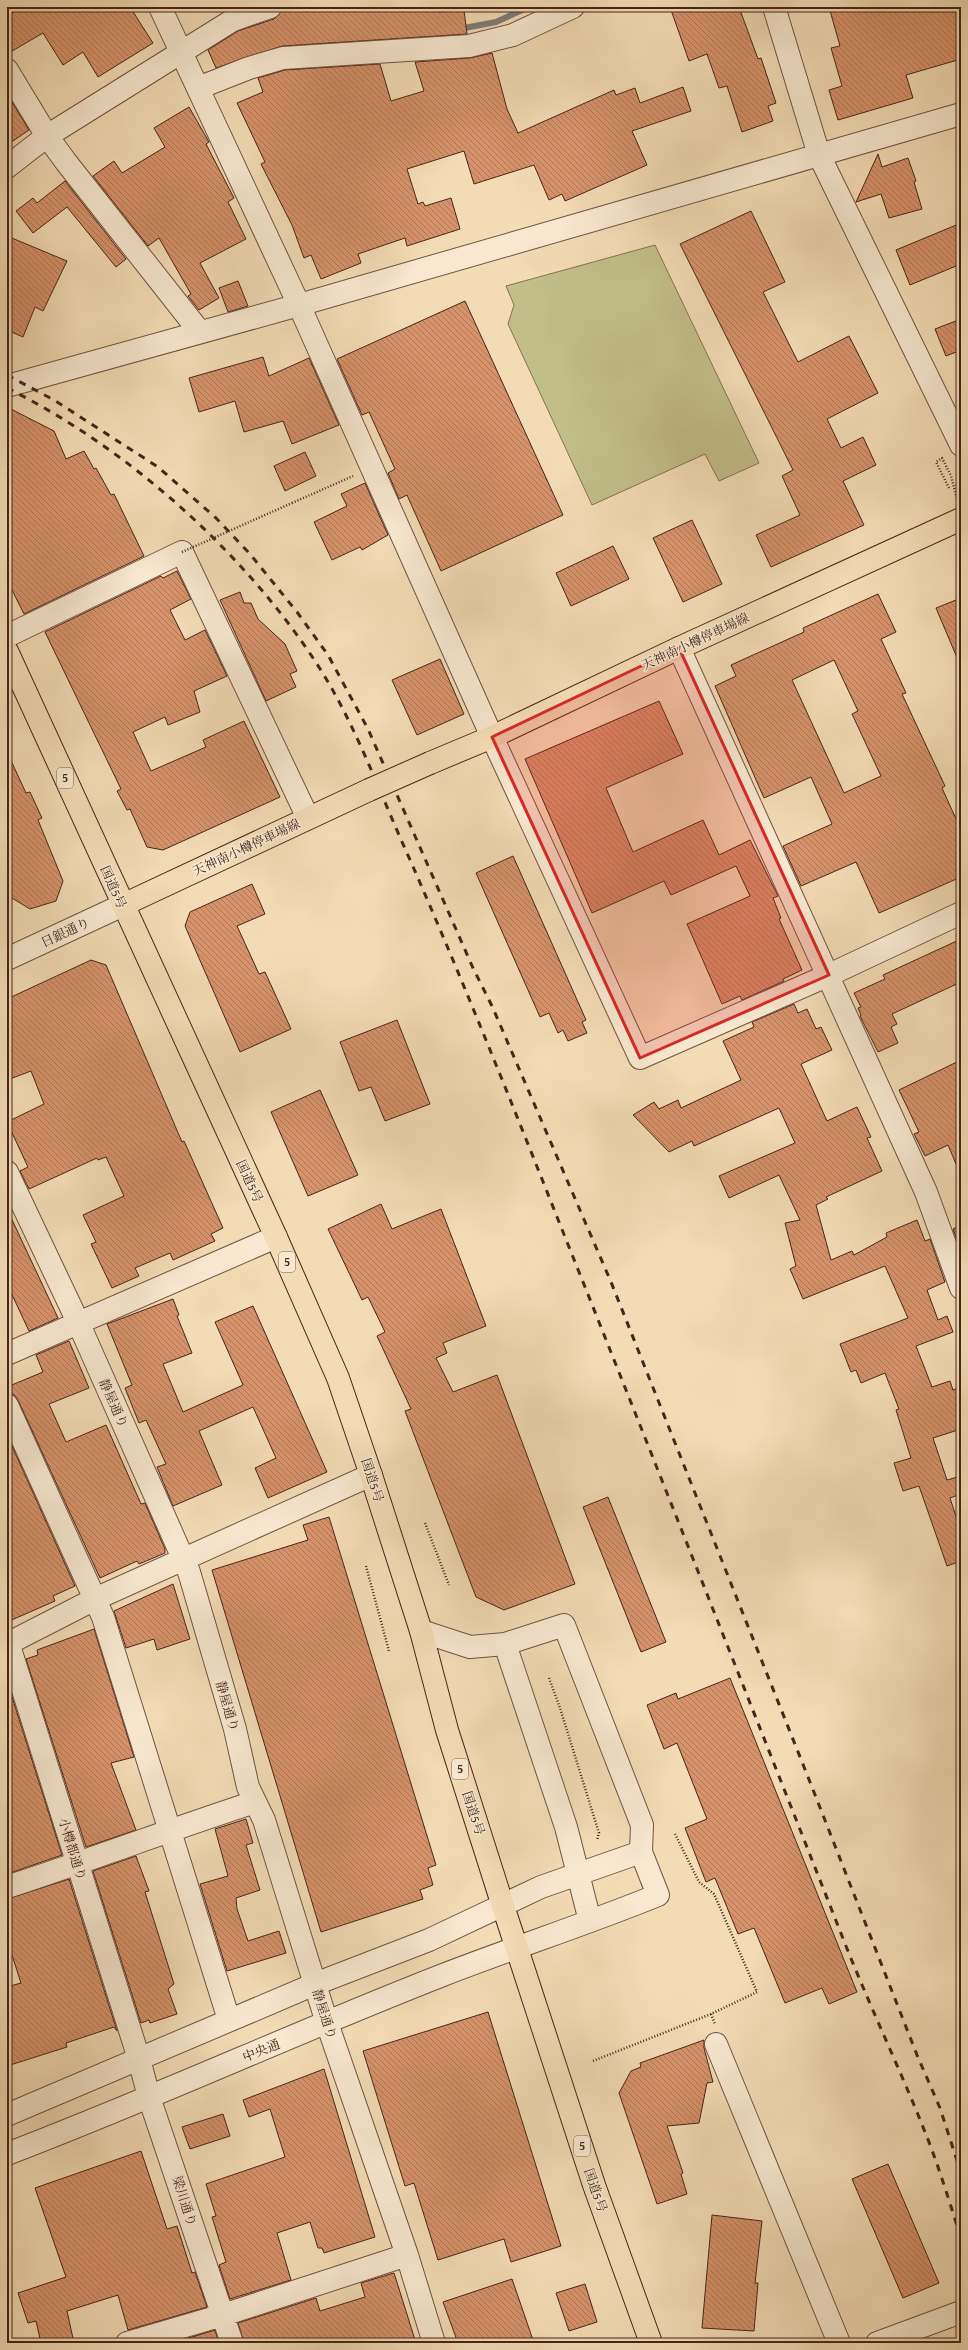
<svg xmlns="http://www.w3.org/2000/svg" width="968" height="2350" font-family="'Gentium Book Plus','Noto Serif JP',serif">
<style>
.green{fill:#c1be89;stroke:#847252}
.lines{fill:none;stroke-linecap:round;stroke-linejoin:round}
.stream{stroke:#7b7e78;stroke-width:6}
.building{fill:url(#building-back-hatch);stroke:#47251a;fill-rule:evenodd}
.minor-casing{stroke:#725241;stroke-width:24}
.major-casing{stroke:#47251a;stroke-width:24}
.highway-casing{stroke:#47251a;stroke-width:24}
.path{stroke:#47251a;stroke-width:2.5;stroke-dasharray:1 2;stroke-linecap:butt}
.minor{stroke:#f7e8cf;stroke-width:22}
.major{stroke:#f3dbb5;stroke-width:22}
.highway{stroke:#f3dbb5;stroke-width:22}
.rail{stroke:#47251a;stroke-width:3;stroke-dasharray:7 7;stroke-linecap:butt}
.major-bridge-casing{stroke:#47251a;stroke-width:24;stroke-linecap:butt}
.path-bridge{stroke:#47251a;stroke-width:2.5;stroke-dasharray:1 2;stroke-linecap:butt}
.major-bridge{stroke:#f3dbb5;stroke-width:22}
.marked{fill:#d62828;fill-opacity:0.2;stroke:#d62828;stroke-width:3;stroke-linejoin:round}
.labels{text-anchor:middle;stroke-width:3;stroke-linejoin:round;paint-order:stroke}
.shield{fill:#f7e8cf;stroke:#7c6050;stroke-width:1}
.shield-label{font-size:12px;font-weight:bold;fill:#47251a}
.street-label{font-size:13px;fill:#47251a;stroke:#f7e8cf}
</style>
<defs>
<pattern id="building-back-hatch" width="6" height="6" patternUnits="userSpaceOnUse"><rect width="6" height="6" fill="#d6926b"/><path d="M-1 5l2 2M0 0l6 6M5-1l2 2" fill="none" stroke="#af7757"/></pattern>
</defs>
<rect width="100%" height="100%" fill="#f3dbb5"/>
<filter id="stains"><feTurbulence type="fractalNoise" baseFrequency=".005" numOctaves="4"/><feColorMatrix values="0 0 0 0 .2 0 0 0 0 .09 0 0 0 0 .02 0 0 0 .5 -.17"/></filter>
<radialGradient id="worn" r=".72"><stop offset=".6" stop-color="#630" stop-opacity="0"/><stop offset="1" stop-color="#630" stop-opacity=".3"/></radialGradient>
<path class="green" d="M 655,245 L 759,463 L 719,481 L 705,454 L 592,505 L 508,324 L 514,305 L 506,286 Z"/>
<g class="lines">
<path class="stream" d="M 459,29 L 496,22 L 529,7"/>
</g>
<path class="building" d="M 22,7 L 130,7 L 153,43 L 98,77 L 83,52 L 63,65 L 43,33 L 7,54 L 7,16 Z
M 369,7 L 439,7 L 439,12 L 464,10 L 467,34 L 282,46 L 216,68 L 208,50 L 238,31 L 274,19 L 281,11 Z
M 670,7 L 739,7 L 758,59 L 761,58 L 776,103 L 768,106 L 773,121 L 742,132 L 727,86 L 719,88 L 707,54 L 689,61 Z
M 829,7 L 961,7 L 961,59 L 906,75 L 913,98 L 838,120 L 829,90 L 842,86 L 831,48 L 840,46 Z
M 492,53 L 507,109 L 518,133 L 614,90 L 616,95 L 635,88 L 640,103 L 683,87 L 691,111 L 632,131 L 647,165 L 565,201 L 562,194 L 549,200 L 534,165 L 474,184 L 464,151 L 407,169 L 418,204 L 423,202 L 425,206 L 451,198 L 460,229 L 407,246 L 405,238 L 358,254 L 361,263 L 321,279 L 311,255 L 304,258 L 292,225 L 261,164 L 265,162 L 237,103 L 263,92 L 258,78 L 285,70 L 380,64 L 391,101 L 424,91 L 415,62 L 470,58 Z
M 7,94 L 29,130 L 7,145 Z
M 189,107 L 209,142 L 206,144 L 234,198 L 228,202 L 246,239 L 200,263 L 219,298 L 199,310 L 188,296 L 191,294 L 159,238 L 148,246 L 93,176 L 114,161 L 122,173 L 165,147 L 154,128 Z
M 878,154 L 882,167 L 908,158 L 916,181 L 914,182 L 922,209 L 889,218 L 881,194 L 856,202 Z
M 65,181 L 126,259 L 116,267 L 67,207 L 33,233 L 16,211 L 33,198 L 37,203 Z
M 751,211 L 785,282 L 763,292 L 798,362 L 849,336 L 878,393 L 827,419 L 841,448 L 863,437 L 876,465 L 843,481 L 864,525 L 771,567 L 756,535 L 800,515 L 782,476 L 793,470 L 680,244 Z
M 961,223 L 961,264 L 910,285 L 896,250 Z
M 7,236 L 67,261 L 43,311 L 35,307 L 23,337 L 7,330 Z
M 238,281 L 248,306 L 228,312 L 219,288 Z
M 465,301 L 563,515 L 441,571 L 407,495 L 399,499 L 388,473 L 395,469 L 369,412 L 362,415 L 337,359 Z
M 961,319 L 961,350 L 946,356 L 935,329 Z
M 263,357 L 269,376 L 309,358 L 339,425 L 292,444 L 283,421 L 244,432 L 235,401 L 199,412 L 189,378 Z
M 7,407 L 54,431 L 66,459 L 84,451 L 94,469 L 96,468 L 111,495 L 114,494 L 144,556 L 24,614 L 7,580 Z
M 305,452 L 316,476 L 285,491 L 274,466 Z
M 365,483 L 388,535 L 362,550 L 360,547 L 332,560 L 314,522 L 347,506 L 341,494 Z
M 692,520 L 722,584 L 683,602 L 653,538 Z
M 613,546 L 629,579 L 571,606 L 556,573 Z
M 177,571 L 191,599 L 170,610 L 185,640 L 205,630 L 227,676 L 194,691 L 200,712 L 168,725 L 165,717 L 133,732 L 151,771 L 206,747 L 203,740 L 244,721 L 280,797 L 163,850 L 147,847 L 130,809 L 127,810 L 117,791 L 121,789 L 45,632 L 161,576 L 163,578 Z
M 240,592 L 244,603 L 251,603 L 258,619 L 285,644 L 297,671 L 290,674 L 296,687 L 266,701 L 220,600 Z
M 878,594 L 896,632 L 881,639 L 906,693 L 902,694 L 945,786 L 942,788 L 961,830 L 961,877 L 879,913 L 856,862 L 801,886 L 783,846 L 832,824 L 811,777 L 764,798 L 715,686 L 736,676 L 731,665 L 804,632 L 803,628 ZM 834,660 L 858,711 L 852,714 L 881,776 L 844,793 L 792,680 Z
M 961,598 L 961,667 L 936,608 Z
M 440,659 L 464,714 L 417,735 L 392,680 Z
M 659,701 L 683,754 L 606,788 L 633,852 L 703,820 L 719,855 L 750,840 L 778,896 L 773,898 L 781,918 L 779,919 L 802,970 L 783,979 L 784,981 L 742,1000 L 740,996 L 722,1004 L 687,924 L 750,896 L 736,866 L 671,895 L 664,881 L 592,913 L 525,759 Z
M 7,752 L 26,793 L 30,792 L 42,818 L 38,820 L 63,881 L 56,901 L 30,909 L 7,895 Z
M 513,856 L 586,1020 L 582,1022 L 587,1033 L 568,1041 L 563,1030 L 558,1033 L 549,1013 L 540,1017 L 476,873 Z
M 252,884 L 265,914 L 237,926 L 259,974 L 265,972 L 291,1029 L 240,1052 L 185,926 L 190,912 Z
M 961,939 L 961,982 L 892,1014 L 897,1024 L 891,1027 L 898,1043 L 878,1052 L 860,1016 L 861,1015 L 858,1008 L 861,1007 L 854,993 L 885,979 L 883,975 Z
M 91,960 L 106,965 L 182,1142 L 184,1141 L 223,1228 L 211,1234 L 215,1241 L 173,1260 L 170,1253 L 135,1268 L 139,1276 L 112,1288 L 91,1244 L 96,1242 L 83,1215 L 124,1196 L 106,1157 L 98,1160 L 97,1158 L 29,1189 L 20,1171 L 28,1167 L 7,1122 L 44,1104 L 31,1071 L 7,1080 L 7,999 Z
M 794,1004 L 798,1013 L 807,1009 L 816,1029 L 821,1027 L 832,1050 L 801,1064 L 827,1121 L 857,1107 L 871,1137 L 867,1138 L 882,1171 L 826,1197 L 828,1199 L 816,1205 L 831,1260 L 852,1251 L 854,1255 L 887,1237 L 886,1233 L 917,1220 L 925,1241 L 930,1239 L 945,1282 L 927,1290 L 938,1320 L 947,1316 L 953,1332 L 916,1346 L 932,1387 L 950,1381 L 953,1390 L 961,1387 L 961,1429 L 933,1438 L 947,1480 L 961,1476 L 961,1494 L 950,1498 L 961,1532 L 961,1561 L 947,1566 L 919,1486 L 903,1491 L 894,1463 L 911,1458 L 896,1410 L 899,1409 L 885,1373 L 861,1383 L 856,1370 L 851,1372 L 840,1344 L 908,1318 L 885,1266 L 803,1299 L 790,1269 L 796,1266 L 785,1223 L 800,1220 L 779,1175 L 729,1198 L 719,1176 L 795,1143 L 779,1108 L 694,1146 L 692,1141 L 669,1152 L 633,1115 L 654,1102 L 659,1109 L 678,1100 L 681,1108 L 741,1080 L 723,1041 L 754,1027 L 752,1022 Z
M 397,1020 L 430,1104 L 385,1121 L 371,1087 L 359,1091 L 340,1042 Z
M 961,1060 L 961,1176 L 948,1145 L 925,1156 L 914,1134 L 919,1132 L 899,1090 Z
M 320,1090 L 358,1175 L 308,1196 L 271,1112 Z
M 381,1204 L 392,1229 L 441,1209 L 486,1326 L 443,1343 L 447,1353 L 436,1358 L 453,1392 L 497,1375 L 575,1584 L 504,1610 L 476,1597 L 405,1411 L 411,1409 L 377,1336 L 385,1332 L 368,1297 L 362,1300 L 328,1229 Z
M 7,1209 L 58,1318 L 29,1331 L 7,1284 Z
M 961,1225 L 961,1252 L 953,1229 Z
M 173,1299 L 179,1315 L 177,1316 L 192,1353 L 163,1364 L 183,1412 L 243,1385 L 215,1322 L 253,1306 L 327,1472 L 268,1498 L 255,1468 L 276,1458 L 253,1407 L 199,1431 L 222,1485 L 173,1506 L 157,1467 L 166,1464 L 146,1420 L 139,1423 L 125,1388 L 132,1385 L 107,1324 Z
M 69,1341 L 89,1388 L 49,1404 L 66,1442 L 106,1425 L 141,1504 L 145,1503 L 165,1549 L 165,1553 L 139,1564 L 137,1561 L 100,1578 L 18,1400 L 14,1395 L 7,1393 L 7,1387 L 43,1372 L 36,1355 Z
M 7,1435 L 75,1586 L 53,1596 L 55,1601 L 7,1622 Z
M 608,1497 L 666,1642 L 641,1652 L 583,1507 Z
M 329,1517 L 436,1865 L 428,1868 L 433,1885 L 420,1890 L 423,1899 L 321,1932 L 212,1570 L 308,1540 L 303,1525 Z
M 173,1584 L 190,1639 L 157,1650 L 154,1639 L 126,1648 L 114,1611 Z
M 94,1629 L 134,1757 L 111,1763 L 136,1830 L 86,1847 L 26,1659 L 38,1655 L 37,1650 Z
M 730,1678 L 857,1992 L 829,2004 L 822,1988 L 785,2003 L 754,1928 L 738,1934 L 715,1878 L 706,1882 L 685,1828 L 707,1819 L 677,1743 L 664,1749 L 647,1705 L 676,1693 L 678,1699 Z
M 7,1681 L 62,1855 L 7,1874 Z
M 246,1819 L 253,1843 L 246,1845 L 260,1890 L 236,1898 L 237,1909 L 248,1941 L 279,1931 L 286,1953 L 227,1971 L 200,1884 L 228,1876 L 215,1829 Z
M 136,1856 L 149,1891 L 145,1892 L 174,1984 L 168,1989 L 177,2014 L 150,2023 L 149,2020 L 141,2023 L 93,1871 Z
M 69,1879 L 117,2031 L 114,2027 L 66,2043 L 67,2047 L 7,2066 L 7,1987 L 21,1983 L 11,1952 L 7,1954 L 7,1899 Z
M 488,2012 L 561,2246 L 511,2262 L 504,2239 L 438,2260 L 414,2183 L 405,2186 L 363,2051 Z
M 704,2040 L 704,2048 L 713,2082 L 707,2083 L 699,2123 L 667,2126 L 683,2173 L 681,2174 L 687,2194 L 657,2204 L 619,2093 L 631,2071 L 641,2067 L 640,2063 Z
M 324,2069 L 375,2237 L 324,2253 L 322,2248 L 318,2248 L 310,2222 L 277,2233 L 291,2280 L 230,2299 L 219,2265 L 226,2262 L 212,2217 L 216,2216 L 206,2184 L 285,2157 L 270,2109 L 249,2117 L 243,2100 Z
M 223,2114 L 230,2136 L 190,2149 L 182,2127 Z
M 141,2151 L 167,2229 L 177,2226 L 192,2273 L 195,2272 L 207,2307 L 128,2330 L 118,2295 L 67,2311 L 74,2343 L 41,2343 L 36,2321 L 28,2323 L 18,2293 L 66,2277 L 35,2188 Z
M 888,2164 L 939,2283 L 903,2298 L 852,2179 Z
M 712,2215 L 762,2221 L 755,2283 L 758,2283 L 754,2331 L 702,2328 Z
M 394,2273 L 416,2343 L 244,2343 L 238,2323 L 316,2298 L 320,2311 L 365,2297 L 361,2283 Z
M 512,2279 L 534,2343 L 458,2343 L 443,2302 Z
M 585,2284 L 597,2322 L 569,2331 L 556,2293 Z
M 215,2330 L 219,2343 L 172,2343 Z"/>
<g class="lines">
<defs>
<path id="minor" d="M 160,7 L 299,305 L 492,737 L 640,1058 L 829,975 L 961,913
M 774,7 L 819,155 L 961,445
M 7,70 L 47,136 L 66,162 L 200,332
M 198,88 L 249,68 L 283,58 L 469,46 L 513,35 L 573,7
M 7,167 L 47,136 L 233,20 L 270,7
M 7,386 L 299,305 L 961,114
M 7,636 L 182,552 L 308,818
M 679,648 L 926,1192 L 961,1288
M 7,959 L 123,905
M 7,1172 L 78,1322 L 189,1572 L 235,1729 L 248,1787 L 264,1820 L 327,2023 L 407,2255 L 434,2343
M 7,1354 L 276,1237
M 7,1405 L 103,1617 L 229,2020
M 7,1639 L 139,2059 L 149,2097 L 232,2343
M 7,1644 L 95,1599 L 371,1475
M 505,1644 L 566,1827 L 590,1921
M 7,1887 C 90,1860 172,1829 255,1802
M 716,2044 L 839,2343
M 7,2115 L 315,1984 L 429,1940 L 541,1887 L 641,1852
M 7,2154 C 154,2098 297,2032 443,1975 C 515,1947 587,1924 658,1895 L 641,1852 L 642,1825 L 564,1625 L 505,1644 L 470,1647 L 421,1631
M 127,2343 L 223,2315 L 407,2255
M 877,2343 L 961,2312"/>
<path id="major" d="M 430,763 L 492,737 L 679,648 L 961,519
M 123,905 L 369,790"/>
<path id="highway" d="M 7,651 L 276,1237 L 338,1378 L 371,1475 L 421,1631 L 447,1730 L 503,1906 L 594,2185 L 651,2343"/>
</defs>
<use href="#minor" class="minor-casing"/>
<use href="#major" class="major-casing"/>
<use href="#highway" class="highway-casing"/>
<path class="path" d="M 949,488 L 936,462 L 942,458 L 951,476 L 957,499
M 292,503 L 353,476
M 425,1523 L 449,1585
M 366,1566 L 389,1651
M 549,1678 L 560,1708 L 599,1833 L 597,1840
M 711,2014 L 715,2024
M 593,2061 L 711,2014 L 757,1992 L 714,1894 L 699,1882 L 675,1834
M 957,2290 L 956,2288 L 961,2286"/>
<use href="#minor" class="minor"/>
<use href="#major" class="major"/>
<use href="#highway" class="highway"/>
<path class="rail" d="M 7,375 L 54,400 L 158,467 L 216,518 L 250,554 L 297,612 L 328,655 L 368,729 L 473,968 L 492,1006 L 611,1282 L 810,1782 L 917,2055 L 940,2108 L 961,2173
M 7,388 C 126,447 242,550 315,661 C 354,720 378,789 407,853 C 470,996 527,1142 585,1287 C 672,1505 758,1723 844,1941 C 870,2007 901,2071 927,2137 C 940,2170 950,2204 961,2238"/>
<defs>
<path id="major-bridge" d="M 369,790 L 430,763"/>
</defs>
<use href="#major-bridge" class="major-bridge-casing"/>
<path class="path-bridge" d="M 182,552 L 292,503"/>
<use href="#major-bridge" class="major-bridge"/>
</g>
<path class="marked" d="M 679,648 L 829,975 L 640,1058 L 492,737 Z"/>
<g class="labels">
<g class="shield">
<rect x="57" y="768" width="16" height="20" rx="3"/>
<rect x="279" y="1252" width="16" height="20" rx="3"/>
<rect x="452" y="1759" width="16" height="20" rx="3"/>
<rect x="574" y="2136" width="16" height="20" rx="3"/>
</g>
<g class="shield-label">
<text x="65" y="782">5</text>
<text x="287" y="1266">5</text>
<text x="460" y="1773">5</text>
<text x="582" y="2150">5</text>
</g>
<g class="street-label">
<text transform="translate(695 641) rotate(-25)" y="5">天神南小樽停車場線</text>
<text transform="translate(246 847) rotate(-25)" y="5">天神南小樽停車場線</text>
<text transform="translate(114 887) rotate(66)" y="5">国道5号</text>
<text transform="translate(65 932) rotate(-25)" y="5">日銀通り</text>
<text transform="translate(250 1181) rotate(65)" y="5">国道5号</text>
<text transform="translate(114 1403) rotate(66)" y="5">静屋通り</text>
<text transform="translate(373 1480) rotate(72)" y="5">国道5号</text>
<text transform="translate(228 1706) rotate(74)" y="5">静屋通り</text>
<text transform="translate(474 1813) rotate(72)" y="5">国道5号</text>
<text transform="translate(73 1849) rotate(73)" y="5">小樽都通り</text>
<text transform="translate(325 2014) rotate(72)" y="5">静屋通り</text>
<text transform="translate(261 2050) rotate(-22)" y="5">中央通</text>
<text transform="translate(596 2190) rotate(71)" y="5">国道5号</text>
<text transform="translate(185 2201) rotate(72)" y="5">梁川通り</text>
</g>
</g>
<rect width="968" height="2350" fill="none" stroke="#f3dbb5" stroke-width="24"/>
<rect x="8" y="8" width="952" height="2334" fill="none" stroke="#47251a" stroke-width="2"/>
<rect x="12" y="12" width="944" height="2326" fill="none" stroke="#47251a"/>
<rect width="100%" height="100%" filter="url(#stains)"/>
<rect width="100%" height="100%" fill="url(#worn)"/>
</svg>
